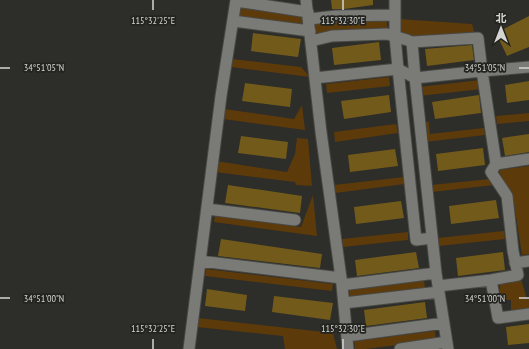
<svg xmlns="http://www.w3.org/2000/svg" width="529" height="349" font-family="'PT Sans Narrow','Noto Sans SC',sans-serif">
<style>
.green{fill:#5d3a0a}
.building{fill:#725b1a}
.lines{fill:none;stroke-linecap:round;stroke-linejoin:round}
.minor-casing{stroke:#484845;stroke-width:13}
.minor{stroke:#7a7a76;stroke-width:11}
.ticks{fill:none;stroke:#d5d5d3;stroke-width:1.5}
.ticks-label{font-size:10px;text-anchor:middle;fill:#d5d5d3;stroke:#232420;stroke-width:3.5;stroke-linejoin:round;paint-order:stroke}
</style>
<rect width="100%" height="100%" fill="#2d2d2a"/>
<path class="green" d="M 241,7 L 304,16 L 302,27 L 239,18 Z
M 386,18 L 388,31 L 315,34 L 315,22 Z
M 399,19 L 472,24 L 475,34 L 417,38 L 399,32 Z
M 232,59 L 301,67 L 310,77 L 231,67 Z
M 389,77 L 390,86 L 327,93 L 326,84 Z
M 481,80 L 482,89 L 419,96 L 418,87 Z
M 302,105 L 305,130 L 223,119 L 224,109 L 294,119 Z
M 529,113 L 529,121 L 497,124 L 496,116 Z
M 423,122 L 429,122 L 430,134 L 484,128 L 485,135 L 425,142 Z
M 396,124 L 398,133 L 335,142 L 334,132 Z
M 297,138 L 308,139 L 312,186 L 296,185 L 295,182 L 215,172 L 216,161 L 287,172 L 295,154 Z
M 529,166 L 529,254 L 522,255 L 513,197 L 498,170 Z
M 404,177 L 405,184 L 335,193 L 334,185 Z
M 490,179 L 494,185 L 432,192 L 431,185 Z
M 313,195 L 317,236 L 214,222 L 215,215 L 301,227 Z
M 504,231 L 505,239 L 439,246 L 438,238 Z
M 408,232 L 408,240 L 343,247 L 342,239 Z
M 206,269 L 333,284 L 332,291 L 205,276 Z
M 521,279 L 527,299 L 529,299 L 529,308 L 511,311 L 511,300 L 499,299 L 500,282 Z
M 424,280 L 425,288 L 350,297 L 349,290 Z
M 198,318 L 333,333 L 337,349 L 285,349 L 283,336 L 197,327 Z
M 435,331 L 436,340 L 366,349 L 355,349 L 354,341 Z"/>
<path class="building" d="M 331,0 L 373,0 L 373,5 L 344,9 L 332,9 Z
M 529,16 L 529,47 L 507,56 L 496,33 Z
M 253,33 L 301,39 L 298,57 L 251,51 Z
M 379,42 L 381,60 L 334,65 L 332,48 Z
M 472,45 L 474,60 L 427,66 L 425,49 Z
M 529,81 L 529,100 L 507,103 L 505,85 Z
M 245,83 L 292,89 L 290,107 L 242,101 Z
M 389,95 L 391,112 L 344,119 L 341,101 Z
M 479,95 L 481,113 L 435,119 L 432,102 Z
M 529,134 L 529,152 L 505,156 L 502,138 Z
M 241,136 L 288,142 L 286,159 L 238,153 Z
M 483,148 L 485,165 L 438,171 L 436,154 Z
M 395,149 L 398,166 L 350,172 L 348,155 Z
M 228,185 L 302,196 L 300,213 L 225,203 Z
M 496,200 L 499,218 L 451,224 L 449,206 Z
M 401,201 L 404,218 L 356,224 L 354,207 Z
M 221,239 L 322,254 L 320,268 L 218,256 Z
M 416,252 L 419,268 L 357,276 L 355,260 Z
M 503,252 L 505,270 L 458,276 L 456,258 Z
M 207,289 L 247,295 L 245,311 L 205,306 Z
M 274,296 L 333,303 L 330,320 L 272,312 Z
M 425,302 L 427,318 L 366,326 L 364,310 Z
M 529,324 L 529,343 L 508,345 L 506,327 Z"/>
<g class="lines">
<defs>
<path id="minor" d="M 306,0 L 321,132 L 342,285 L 348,349
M 236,1 L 308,12
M 309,19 L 336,16 L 395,15
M 233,21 L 310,31
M 311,41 L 332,36 L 387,34 L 407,40 L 412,42 L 478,38 L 482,71 L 529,67
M 412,42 L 415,78 L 482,71 L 496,164 L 529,159
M 315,78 L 398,69 L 395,36 L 395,0
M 207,209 L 295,220
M 432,238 L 416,240 L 398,69 L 415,78 L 436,273 L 448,349
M 200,261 L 341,278
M 515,263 L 529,261
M 491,280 L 498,318 L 529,314
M 342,285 L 436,273
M 438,286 L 491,280 L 518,275 L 513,251 L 507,196 L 491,172 L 496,164
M 344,303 L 439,292
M 347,336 L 444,323
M 189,349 L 221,96 L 236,0
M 400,349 L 447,342"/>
</defs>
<use href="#minor" class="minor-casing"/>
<use href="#minor" class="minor"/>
</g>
<path class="ticks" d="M 153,0 L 153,10M 343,0 L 343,10M 0,68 L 10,68M 519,68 L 529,68M 0,298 L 10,298M 519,298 L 529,298M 153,339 L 153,349M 343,339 L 343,349"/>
<g class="ticks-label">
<text x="153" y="24">115°32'25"E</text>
<text x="343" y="24">115°32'30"E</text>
<text x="44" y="71">34°51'05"N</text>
<text x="485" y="71">34°51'05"N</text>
<text x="44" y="302">34°51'00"N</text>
<text x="485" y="302">34°51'00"N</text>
<text x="153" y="332">115°32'25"E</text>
<text x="343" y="332">115°32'30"E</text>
</g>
<g transform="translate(501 28)" stroke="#232420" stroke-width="3" paint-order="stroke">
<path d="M0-3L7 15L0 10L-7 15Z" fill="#d5d5d3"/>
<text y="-6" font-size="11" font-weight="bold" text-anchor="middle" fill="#d5d5d3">北</text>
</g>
</svg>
